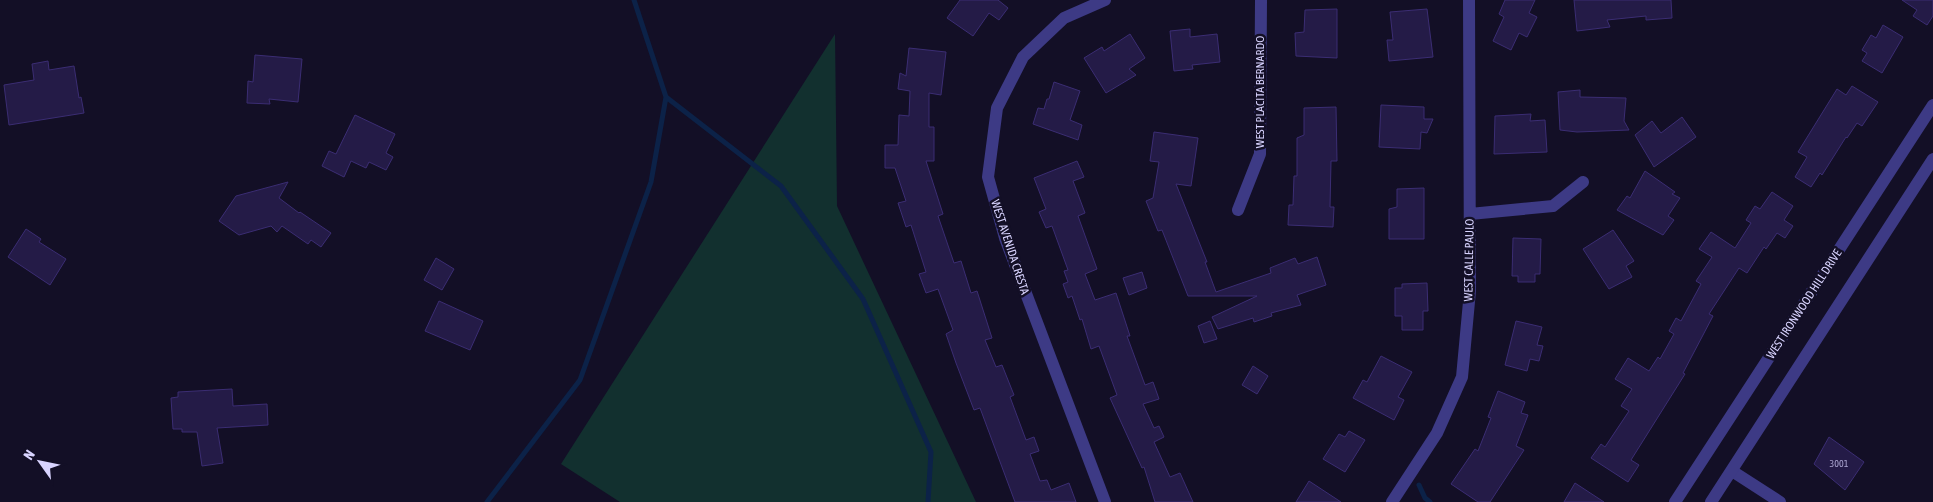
<svg xmlns="http://www.w3.org/2000/svg" width="1933" height="502" font-family="'Asap Condensed',sans-serif">
<style>
.green{fill:#12302f}
.lines{fill:none;stroke-linecap:round;stroke-linejoin:round}
.stream{stroke:#0c2248;stroke-width:5}
.building{fill:#241b47;stroke:#3b2d73}
.minor{stroke:#3d3a85;stroke-width:12}
.tertiary{stroke:#3d3a85;stroke-width:12}
.labels{text-anchor:middle;stroke-width:5;stroke-linejoin:round;paint-order:stroke}
.number-label{font-size:10px;fill:#aca6d1}
.street-label{font-size:12px;fill:#d9d4ff;stroke:#130f26}
</style>
<rect width="100%" height="100%" fill="#130f26"/>
<path class="green" d="M 835,34 L 837,206 L 976,502 L 620,502 L 561,464 Z"/>
<g class="lines">
<path class="stream" d="M 634,0 L 666,97 L 781,186 L 863,299 L 931,452 L 928,502
M 1419,485 L 1425,498 L 1430,502
M 487,502 L 580,380 L 651,182 L 666,97"/>
</g>
<path class="building" d="M 960,0 L 998,0 L 1008,8 L 999,20 L 989,13 L 973,36 L 947,18 Z
M 1505,0 L 1535,0 L 1529,13 L 1537,17 L 1527,37 L 1519,33 L 1511,50 L 1493,41 L 1504,17 L 1499,14 Z
M 1574,0 L 1671,0 L 1672,18 L 1646,20 L 1646,16 L 1607,20 L 1610,27 L 1577,31 Z
M 1902,0 L 1933,0 L 1933,16 L 1927,25 L 1913,16 L 1917,10 Z
M 1337,9 L 1337,58 L 1296,56 L 1295,33 L 1304,32 L 1305,10 Z
M 1427,9 L 1433,57 L 1389,61 L 1387,40 L 1393,40 L 1390,12 Z
M 1883,25 L 1903,37 L 1882,73 L 1862,61 L 1867,53 L 1862,50 L 1871,35 L 1876,38 Z
M 1190,29 L 1190,37 L 1217,34 L 1220,62 L 1192,65 L 1193,69 L 1174,71 L 1170,31 Z
M 1130,34 L 1145,58 L 1129,69 L 1136,75 L 1106,93 L 1084,58 L 1102,47 L 1104,51 Z
M 909,48 L 946,52 L 941,95 L 929,93 L 929,127 L 934,127 L 934,161 L 926,161 L 943,214 L 938,216 L 954,263 L 961,261 L 971,293 L 977,291 L 992,338 L 985,340 L 996,367 L 1002,365 L 1014,395 L 1010,397 L 1026,440 L 1034,437 L 1039,451 L 1030,454 L 1040,481 L 1047,480 L 1051,490 L 1069,483 L 1076,502 L 1015,502 L 980,408 L 974,410 L 956,363 L 946,334 L 953,330 L 938,289 L 926,293 L 919,274 L 926,272 L 911,225 L 906,227 L 898,203 L 906,201 L 895,168 L 885,168 L 885,145 L 898,145 L 899,115 L 909,116 L 910,91 L 898,89 L 900,73 L 906,76 Z
M 255,55 L 302,59 L 298,102 L 269,99 L 270,104 L 247,103 L 248,81 L 253,82 Z
M 48,61 L 49,70 L 74,66 L 79,98 L 81,97 L 84,113 L 9,125 L 4,85 L 34,80 L 32,64 Z
M 1054,82 L 1080,91 L 1070,120 L 1082,125 L 1078,140 L 1033,124 L 1038,108 L 1044,109 L 1047,99 L 1049,99 Z
M 1852,86 L 1878,102 L 1862,126 L 1857,123 L 1847,138 L 1846,137 L 1822,175 L 1820,173 L 1811,187 L 1795,177 L 1807,157 L 1798,152 L 1837,89 L 1846,95 Z
M 1580,90 L 1580,97 L 1626,98 L 1624,121 L 1629,130 L 1577,132 L 1560,130 L 1558,92 Z
M 1381,105 L 1424,107 L 1424,119 L 1433,119 L 1427,133 L 1421,132 L 1420,149 L 1379,147 Z
M 1336,107 L 1337,161 L 1331,161 L 1330,207 L 1334,207 L 1333,227 L 1288,225 L 1289,205 L 1293,205 L 1294,176 L 1297,176 L 1297,138 L 1304,135 L 1304,108 Z
M 1531,114 L 1530,121 L 1545,120 L 1547,152 L 1494,154 L 1495,116 Z
M 355,115 L 395,134 L 386,153 L 393,157 L 386,170 L 369,162 L 366,168 L 351,161 L 344,177 L 322,166 L 329,151 L 336,154 Z
M 1682,117 L 1696,137 L 1654,167 L 1635,135 L 1652,121 L 1661,133 Z
M 1154,132 L 1198,138 L 1191,186 L 1176,184 L 1207,262 L 1205,262 L 1216,292 L 1271,273 L 1270,268 L 1295,258 L 1298,264 L 1317,257 L 1326,285 L 1297,295 L 1301,305 L 1271,313 L 1272,316 L 1254,322 L 1253,318 L 1218,329 L 1212,317 L 1257,296 L 1188,296 L 1162,230 L 1158,231 L 1146,201 L 1153,198 L 1159,162 L 1150,161 Z
M 1077,161 L 1084,177 L 1073,181 L 1085,213 L 1078,216 L 1097,269 L 1085,274 L 1095,300 L 1116,293 L 1130,336 L 1127,336 L 1145,385 L 1153,382 L 1159,399 L 1143,404 L 1154,428 L 1159,426 L 1164,437 L 1154,442 L 1170,477 L 1180,473 L 1193,502 L 1155,502 L 1144,467 L 1142,468 L 1110,398 L 1117,395 L 1099,346 L 1091,349 L 1082,319 L 1080,320 L 1072,296 L 1068,298 L 1063,284 L 1068,282 L 1064,271 L 1068,270 L 1052,226 L 1046,228 L 1039,212 L 1046,209 L 1034,178 Z
M 1645,171 L 1675,192 L 1672,194 L 1680,198 L 1668,216 L 1674,220 L 1663,235 L 1617,210 L 1627,196 L 1630,198 Z
M 288,182 L 279,198 L 299,213 L 300,212 L 331,233 L 321,247 L 311,240 L 308,244 L 282,226 L 277,232 L 271,226 L 239,235 L 219,221 L 236,196 Z
M 1424,188 L 1424,239 L 1389,239 L 1389,209 L 1397,207 L 1397,189 Z
M 1772,192 L 1793,206 L 1784,220 L 1793,226 L 1785,238 L 1777,233 L 1766,249 L 1764,247 L 1747,273 L 1739,268 L 1709,314 L 1713,316 L 1683,373 L 1685,374 L 1631,460 L 1639,465 L 1628,482 L 1591,458 L 1601,444 L 1605,447 L 1629,411 L 1621,406 L 1632,389 L 1615,379 L 1628,358 L 1649,371 L 1658,357 L 1660,359 L 1674,334 L 1669,331 L 1676,318 L 1681,321 L 1701,284 L 1696,281 L 1712,257 L 1699,249 L 1711,232 L 1735,248 L 1751,223 L 1746,220 L 1755,206 L 1760,209 Z
M 26,229 L 41,239 L 39,242 L 66,259 L 50,285 L 8,257 Z
M 1613,230 L 1634,261 L 1626,266 L 1632,277 L 1609,289 L 1583,249 Z
M 1513,238 L 1541,239 L 1540,274 L 1535,274 L 1535,282 L 1518,282 L 1518,276 L 1512,276 Z
M 436,258 L 454,269 L 442,290 L 424,280 Z
M 1142,272 L 1147,288 L 1129,295 L 1123,278 Z
M 1427,283 L 1428,311 L 1423,311 L 1423,330 L 1402,330 L 1402,316 L 1395,316 L 1395,288 L 1402,288 L 1402,284 Z
M 439,301 L 483,321 L 470,350 L 425,331 Z
M 1210,321 L 1217,339 L 1204,343 L 1198,326 Z
M 1516,321 L 1542,327 L 1537,345 L 1543,346 L 1539,361 L 1530,359 L 1527,371 L 1505,365 Z
M 1381,356 L 1412,372 L 1398,397 L 1404,400 L 1394,420 L 1353,398 L 1363,380 L 1367,382 Z
M 1253,366 L 1268,376 L 1257,394 L 1242,385 Z
M 232,389 L 233,406 L 267,404 L 268,425 L 217,428 L 223,463 L 202,466 L 197,432 L 182,432 L 182,429 L 173,429 L 171,398 L 178,397 L 178,392 Z
M 1498,391 L 1525,402 L 1521,413 L 1528,415 L 1516,446 L 1524,450 L 1490,502 L 1478,502 L 1451,484 L 1475,449 L 1478,451 L 1491,418 L 1488,417 Z
M 1349,431 L 1365,440 L 1345,472 L 1323,459 L 1339,434 L 1345,437 Z
M 1829,437 L 1864,462 L 1845,490 L 1814,464 Z
M 1309,481 L 1341,502 L 1296,502 Z
M 1575,483 L 1604,502 L 1564,502 Z"/>
<g class="lines">
<path class="minor" d="M 1238,210 L 1260,154 L 1261,0
M 1470,214 L 1553,206 L 1583,182
M 1732,471 L 1780,502
M 1105,502 L 1005,238 L 988,177 L 997,108 L 1023,57 L 1064,18 L 1105,0
M 1392,502 L 1437,433 L 1462,377 L 1470,291 L 1469,0
M 1675,502 L 1933,105"/>
<path class="tertiary" d="M 1711,502 L 1933,159"/>
</g>
<g class="labels">
<g class="number-label">
<text x="1839" y="467">3001</text>
</g>
<g class="street-label">
<text transform="translate(1260 92) rotate(-90)" y="4">WEST PLACITA BERNARDO</text>
<text transform="translate(1010 247) rotate(72)" y="4">WEST AVENIDA CRESTA</text>
<text transform="translate(1469 260) rotate(-89)" y="4">WEST CALLE PAULO</text>
<text transform="translate(1804 304) rotate(-57)" y="4">WEST IRONWOOD HILL DRIVE</text>
</g>
</g>
<g transform="translate(40 462) rotate(303)" stroke="#130f26" stroke-width="4" paint-order="stroke">
<path d="M0-4L9 19L0 12L-9 19Z" fill="#d9d4ff"/>
<text y="-8" font-size="14" font-weight="bold" text-anchor="middle" fill="#d9d4ff">N</text>
</g>
</svg>
